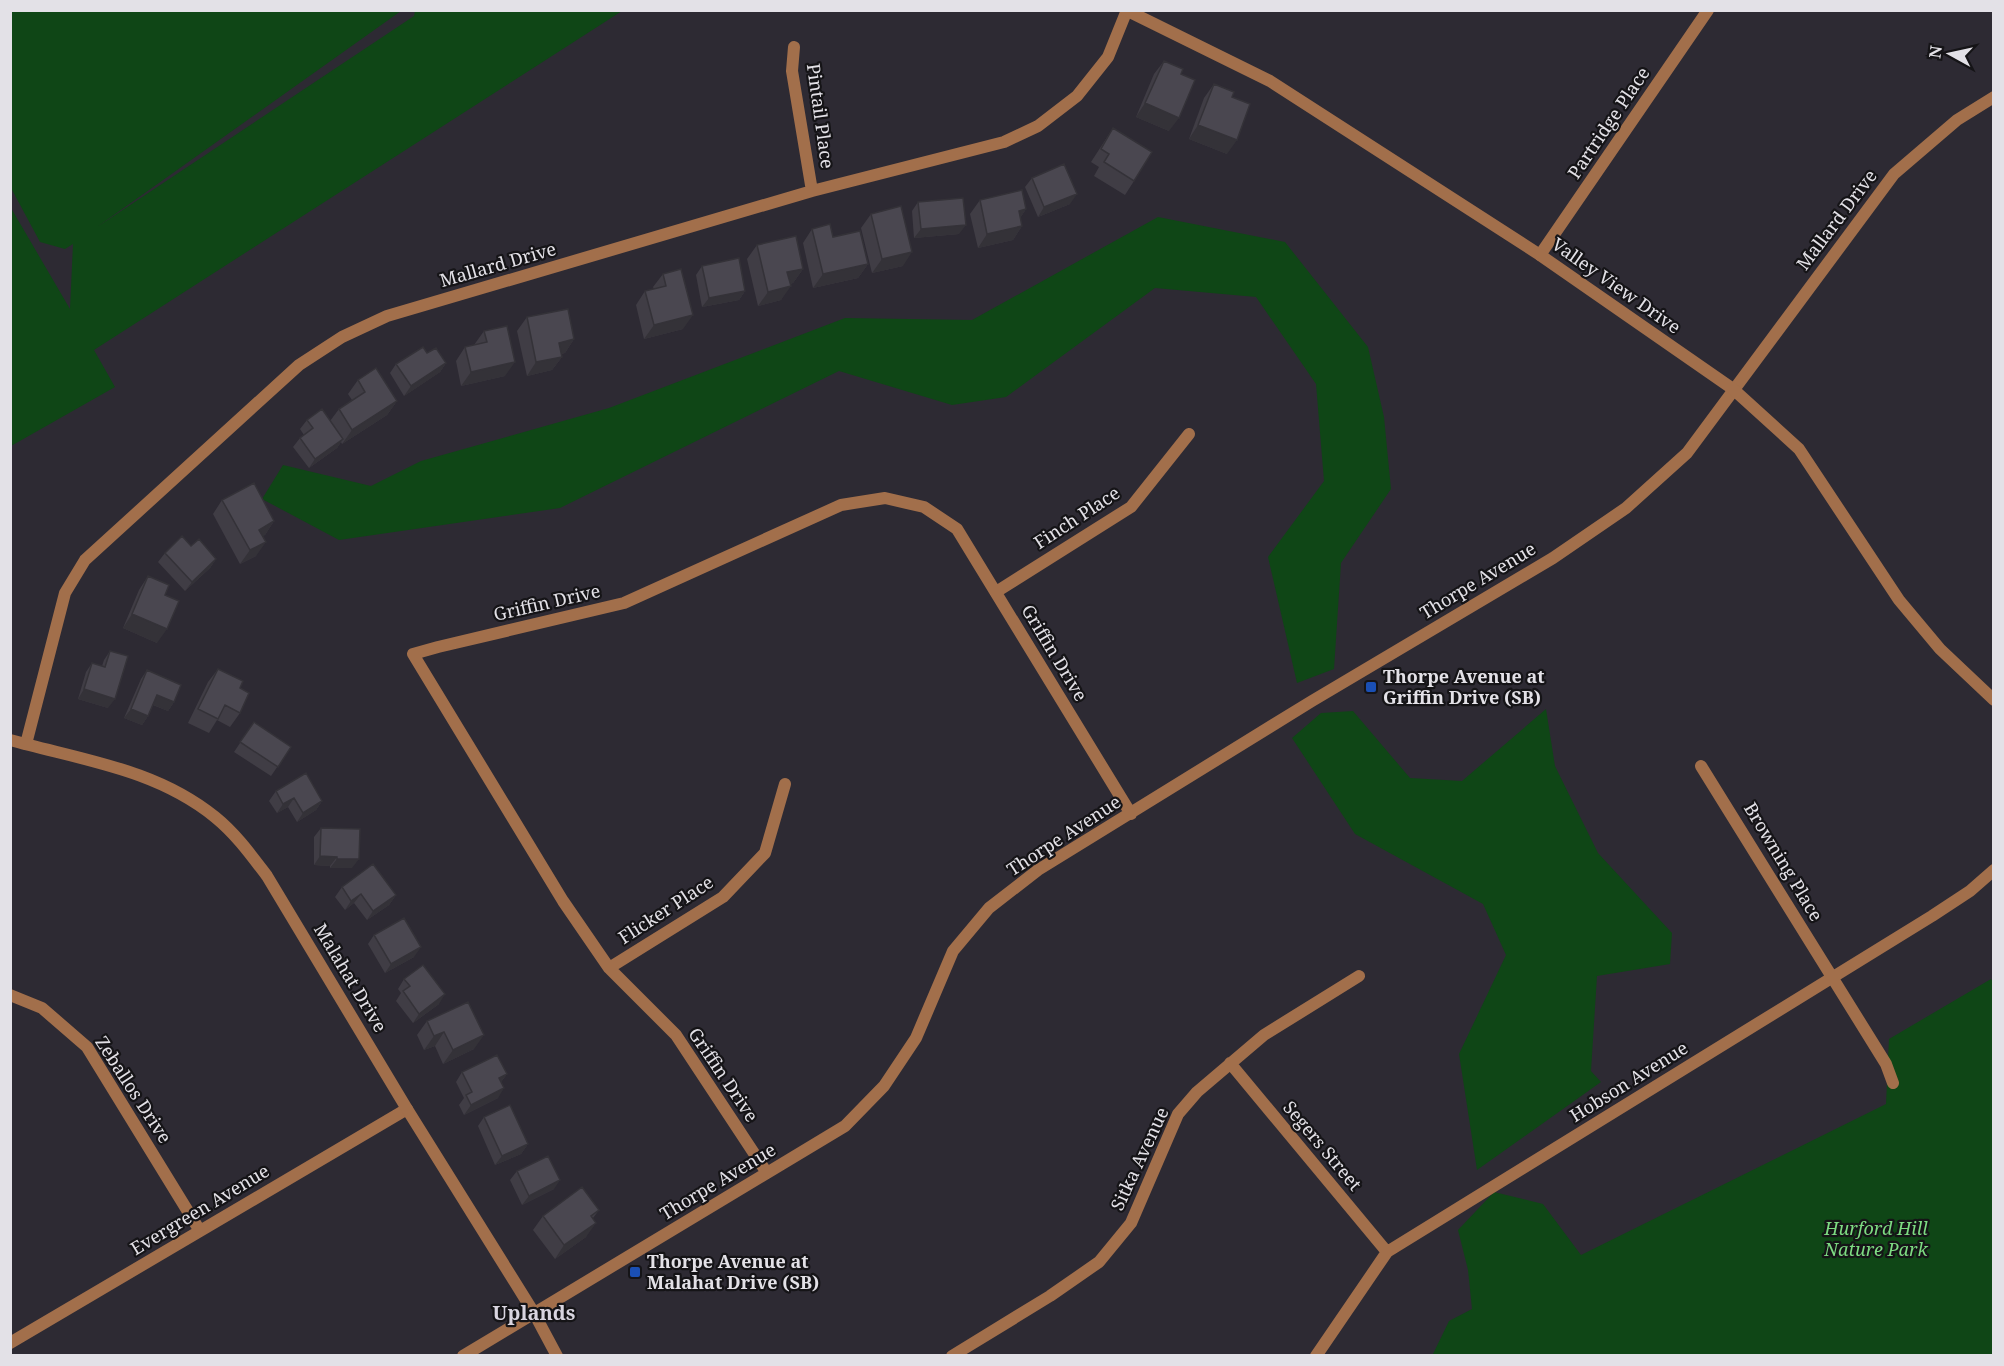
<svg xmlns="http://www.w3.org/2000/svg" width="2004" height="1366" font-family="'Noto Serif',serif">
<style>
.green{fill:#0f4616}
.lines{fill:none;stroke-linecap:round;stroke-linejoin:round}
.minor{stroke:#a26f4b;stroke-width:12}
.tertiary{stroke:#a26f4b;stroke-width:12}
.wall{fill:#403d45}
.shaded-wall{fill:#343238}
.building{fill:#4a4750;stroke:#343238;stroke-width:1.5}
.transit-dot{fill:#1a4fb4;stroke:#151417;stroke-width:2}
.labels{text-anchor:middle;stroke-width:4.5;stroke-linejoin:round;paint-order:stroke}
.street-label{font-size:18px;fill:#e3e1e7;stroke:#151417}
.poi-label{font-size:18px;font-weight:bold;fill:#e3e1e7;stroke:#151417;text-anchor:start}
.park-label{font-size:18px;font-style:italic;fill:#7ddb82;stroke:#151417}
.neighbourhood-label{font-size:20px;font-weight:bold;fill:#d9d5e0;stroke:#151417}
</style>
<rect width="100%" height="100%" fill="#2d2a33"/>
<path class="green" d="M 10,11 L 401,11 L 97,227 L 414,16 L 415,11 L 622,11 L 94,350 L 115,387 L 11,446 L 11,208 L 70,309 L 73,244 L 65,249 L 40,242 L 11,188 Z
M 1158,217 L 1285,242 L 1368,347 L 1384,417 L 1391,489 L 1341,563 L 1334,669 L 1297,683 L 1268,557 L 1324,481 L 1316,384 L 1256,297 L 1155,288 L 1006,397 L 952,405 L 839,371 L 560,508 L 339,540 L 262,499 L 283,465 L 371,486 L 421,461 L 609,408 L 845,318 L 972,320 Z
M 1546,709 L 1555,766 L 1598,853 L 1672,933 L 1670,964 L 1597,976 L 1591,1071 L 1601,1082 L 1477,1170 L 1459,1054 L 1506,955 L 1483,904 L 1355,834 L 1292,738 L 1321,713 L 1353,711 L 1410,778 L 1462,781 Z
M 1991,979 L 1994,983 L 1993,1355 L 1432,1356 L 1449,1321 L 1472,1309 L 1468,1270 L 1458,1230 L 1494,1192 L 1543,1204 L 1581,1255 L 1886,1104 L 1889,1039 Z"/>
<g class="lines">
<path class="minor" d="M 794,47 L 792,71 L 812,191
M 1540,255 L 1708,10
M 996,592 L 1131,507 L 1189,434
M 26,744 L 65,593 L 85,560 L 299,365 L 342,337 L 387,316 L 812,191 L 1004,142 L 1038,126 L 1077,96 L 1108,57 L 1127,10
M 1701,766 L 1886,1064 L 1893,1083
M 609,968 L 723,897 L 765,853 L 785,784
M 10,995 L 42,1008 L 87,1047 L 200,1231
M 1230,1063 L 1387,1252
M 767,1173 L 676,1035 L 609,968 L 563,901 L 413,654 L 438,647 L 624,603 L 841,505 L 885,498 L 924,507 L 957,529 L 1131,814
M 10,1343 L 407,1109
M 463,1356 L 845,1126 L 884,1086 L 916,1038 L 953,951 L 989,908 L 1038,870 L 1312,701 L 1553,558 L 1626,508 L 1687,453 L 1894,174 L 1957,120 L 1994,97
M 952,1356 L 1050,1296 L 1099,1262 L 1131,1223 L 1178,1114 L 1197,1092 L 1264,1035 L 1359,976
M 1316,1356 L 1387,1252 L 1932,916 L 1970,891 L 1994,870"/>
<path class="tertiary" d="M 1126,10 L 1270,81 L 1540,255 L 1733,389 L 1799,449 L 1899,600 L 1940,649 L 1994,700
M 10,740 C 82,760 156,769 215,817 C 236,834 251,855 267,876 L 407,1109 L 534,1313 L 557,1356"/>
</g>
<path class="wall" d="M 1164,61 L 1169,131 L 1136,117 L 1154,74 Z
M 1214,84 L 1227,154 L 1189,139 L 1204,98 Z
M 1113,128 L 1134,181 L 1125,195 L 1094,176 L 1099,167 L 1091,162 Z
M 1032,178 L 1070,204 L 1038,217 L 1025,187 Z
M 980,200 L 1026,209 L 1020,218 L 1022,226 L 1013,240 L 978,248 L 970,214 Z
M 918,202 L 959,234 L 914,238 L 912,211 Z
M 871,214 L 903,266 L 872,273 L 861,228 Z
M 812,229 L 833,237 L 868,264 L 858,278 L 813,288 L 803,243 Z
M 757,245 L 803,269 L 793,283 L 790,284 L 781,300 L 758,306 L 747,259 Z
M 702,266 L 745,291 L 739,300 L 702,307 L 696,275 Z
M 663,274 L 683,329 L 644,339 L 636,305 L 645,291 L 654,289 L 653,287 Z
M 527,317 L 574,339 L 565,353 L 561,354 L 562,357 L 552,370 L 527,376 L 517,331 Z
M 484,331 L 505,376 L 461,386 L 456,361 L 465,347 L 474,345 Z
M 427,353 L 446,363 L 440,372 L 404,396 L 390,373 L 396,364 Z
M 358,380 L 397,401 L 387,415 L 342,444 L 341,442 L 337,448 L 309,468 L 293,447 L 300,438 L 304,435 L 300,429 L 307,420 L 330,421 L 339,409 L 352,400 L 348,394 Z
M 222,500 L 274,521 L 265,535 L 262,536 L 256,556 L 240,564 L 213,514 Z
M 165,553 L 216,559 L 210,568 L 185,591 L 158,562 Z
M 148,576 L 165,595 L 157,643 L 123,628 L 139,590 Z
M 110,651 L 108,708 L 78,699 L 86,672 L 92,663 L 102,666 L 104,660 Z
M 218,669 L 240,688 L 240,713 L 230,727 L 217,720 L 209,733 L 188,723 L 208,682 Z
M 147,670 L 174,702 L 168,711 L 153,705 L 148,716 L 142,725 L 124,718 L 141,679 Z
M 254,722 L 291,747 L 271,776 L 234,752 Z
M 276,791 L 322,801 L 316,810 L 297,822 L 288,807 L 277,813 L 269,801 Z
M 321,828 L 352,868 L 330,868 L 330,866 L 314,865 L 314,837 Z
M 342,887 L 396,895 L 389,905 L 367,920 L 354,903 L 345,910 L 335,897 Z
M 374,935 L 414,957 L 385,973 L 368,944 Z
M 404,979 L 439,1004 L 413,1023 L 396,1001 L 401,993 L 398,989 Z
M 427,1021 L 474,1049 L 443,1064 L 435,1046 L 424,1050 L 417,1035 Z
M 462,1072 L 507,1074 L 501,1082 L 498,1098 L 464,1115 L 459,1105 L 464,1098 L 456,1082 Z
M 484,1117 L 528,1144 L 521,1154 L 495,1165 L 478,1126 Z
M 517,1171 L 554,1189 L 522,1205 L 510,1180 Z
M 599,1210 L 593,1218 L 586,1237 L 555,1259 L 533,1230 L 543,1216 Z"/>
<path class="shaded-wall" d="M 1145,103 L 1179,118 L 1169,131 L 1136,117 Z
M 1198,125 L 1237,140 L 1227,154 L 1189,139 Z
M 1077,194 L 1070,204 L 1038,217 L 1044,207 Z
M 1026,209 L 1017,223 L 1019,211 Z
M 966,225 L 959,234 L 914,238 L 921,229 Z
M 1022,226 L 1013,240 L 978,248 L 987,234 Z
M 912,252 L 903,266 L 872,273 L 882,259 Z
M 868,264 L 858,278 L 813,288 L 823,274 Z
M 803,269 L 793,283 L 778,286 L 787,272 Z
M 791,286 L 781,300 L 758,306 L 768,292 Z
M 745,291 L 739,300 L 702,307 L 709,298 Z
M 693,315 L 683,329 L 644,339 L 654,325 Z
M 574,339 L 565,353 L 549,356 L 559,343 Z
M 562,357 L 552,370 L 527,376 L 536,362 Z
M 515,362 L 505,376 L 461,386 L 471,372 Z
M 446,363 L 440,372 L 404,396 L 411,386 Z
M 397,401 L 387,415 L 342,444 L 352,430 Z
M 343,439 L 337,448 L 309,468 L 315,459 Z
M 274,521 L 265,535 L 249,544 L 259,530 Z
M 266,542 L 256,556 L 240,564 L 250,550 Z
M 216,559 L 210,568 L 185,591 L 192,582 Z
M 132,614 L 167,629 L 157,643 L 123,628 Z
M 84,689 L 115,699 L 108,708 L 78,699 Z
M 157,695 L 174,702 L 168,711 L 151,704 Z
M 131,709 L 148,716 L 142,725 L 124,718 Z
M 294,798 L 288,807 L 277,813 L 283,804 Z
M 322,801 L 316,810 L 297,822 L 303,813 Z
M 320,856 L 337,857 L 330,866 L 314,865 Z
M 337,859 L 359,859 L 352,868 L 330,868 Z
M 361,894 L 354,903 L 345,910 L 351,901 Z
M 396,895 L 389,905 L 367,920 L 373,911 Z
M 421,947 L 414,957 L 385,973 L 391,964 Z
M 445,994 L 439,1004 L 413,1023 L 419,1014 Z
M 444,1032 L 435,1046 L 424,1050 L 434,1036 Z
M 484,1035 L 474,1049 L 443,1064 L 453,1050 Z
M 507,1074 L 500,1083 L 499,1078 Z
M 504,1088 L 498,1098 L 464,1115 L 471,1105 Z
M 528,1144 L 521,1154 L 495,1165 L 502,1156 Z
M 560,1180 L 554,1189 L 522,1205 L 529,1196 Z
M 596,1223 L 586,1237 L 555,1259 L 564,1245 Z"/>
<path class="building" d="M 1164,61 L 1183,69 L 1181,74 L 1195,80 L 1179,118 L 1145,103 Z
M 1214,84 L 1234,92 L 1232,97 L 1250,104 L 1237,140 L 1198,125 Z
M 1113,128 L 1152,152 L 1134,181 L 1104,162 L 1109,154 L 1101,149 Z
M 1064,164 L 1077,194 L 1044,207 L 1032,178 Z
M 1022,190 L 1026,209 L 1019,211 L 1022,226 L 987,234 L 980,200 Z
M 963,198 L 966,225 L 921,229 L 918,202 Z
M 901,206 L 912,252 L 882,259 L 871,214 Z
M 830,224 L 833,237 L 860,231 L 868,264 L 823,274 L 812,229 Z
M 796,236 L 803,269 L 787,272 L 791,286 L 768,292 L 757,245 Z
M 739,258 L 745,291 L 709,298 L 702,266 Z
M 681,269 L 693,315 L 654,325 L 645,291 L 666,286 L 663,274 Z
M 568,309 L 574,339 L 559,343 L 562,357 L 536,362 L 527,317 Z
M 507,326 L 515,362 L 471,372 L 465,347 L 487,342 L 484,331 Z
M 423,347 L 427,353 L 436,348 L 446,363 L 411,386 L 396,364 Z
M 376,368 L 397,401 L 352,430 L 339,409 L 365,392 L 358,380 Z
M 322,409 L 343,439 L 315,459 L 300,438 L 313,428 L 307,420 Z
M 254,483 L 274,521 L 259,530 L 266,542 L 250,550 L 222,500 Z
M 182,536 L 191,546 L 199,539 L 216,559 L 192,582 L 165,553 Z
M 148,576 L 169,585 L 165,595 L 179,601 L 167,629 L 132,614 Z
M 110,651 L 128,656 L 115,699 L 84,689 L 92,663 L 105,667 Z
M 218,669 L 243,681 L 240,688 L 249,693 L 240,713 L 225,705 L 218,719 L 198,709 Z
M 147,670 L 181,685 L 174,702 L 157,695 L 148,716 L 131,709 Z
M 254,722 L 291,747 L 278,767 L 240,742 Z
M 306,773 L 322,801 L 303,813 L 294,798 L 283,804 L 276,791 Z
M 321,828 L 360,829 L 359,859 L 337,859 L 337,857 L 320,856 Z
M 373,864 L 396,895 L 373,911 L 361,894 L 351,901 L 342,887 Z
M 404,918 L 421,947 L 391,964 L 374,935 Z
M 423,965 L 445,994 L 419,1014 L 403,991 L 410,986 L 404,979 Z
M 468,1002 L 484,1035 L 453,1050 L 444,1032 L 434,1036 L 427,1021 Z
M 497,1055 L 507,1074 L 499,1078 L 504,1088 L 471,1105 L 466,1095 L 472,1092 L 462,1072 Z
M 510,1105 L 528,1144 L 502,1156 L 484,1117 Z
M 548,1156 L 560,1180 L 529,1196 L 517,1171 Z
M 582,1187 L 599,1210 L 591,1216 L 596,1223 L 564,1245 L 543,1216 Z"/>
<g class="transit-dot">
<rect x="1365" y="681" width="12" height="12" rx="3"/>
<rect x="629" y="1266" width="12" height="12" rx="3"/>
</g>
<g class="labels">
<g class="street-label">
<text transform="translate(820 116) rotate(82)" y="6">Pintail Place</text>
<text transform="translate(1609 123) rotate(-56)" y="6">Partridge Place</text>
<text transform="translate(1837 220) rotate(-53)" y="6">Mallard Drive</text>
<text transform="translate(498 265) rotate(-16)" y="6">Mallard Drive</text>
<text transform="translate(1616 286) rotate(35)" y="6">Valley View Drive</text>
<text transform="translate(1077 518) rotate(-33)" y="6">Finch Place</text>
<text transform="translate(1478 581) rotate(-31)" y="6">Thorpe Avenue</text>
<text transform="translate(547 603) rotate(-13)" y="6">Griffin Drive</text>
<text transform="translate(1054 653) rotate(59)" y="6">Griffin Drive</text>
<text transform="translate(1064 836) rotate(-33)" y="6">Thorpe Avenue</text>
<text transform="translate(1783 862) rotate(59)" y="6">Browning Place</text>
<text transform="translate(666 910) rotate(-33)" y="6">Flicker Place</text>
<text transform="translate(350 978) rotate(59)" y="6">Malahat Drive</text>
<text transform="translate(723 1075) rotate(56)" y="6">Griffin Drive</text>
<text transform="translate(1629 1082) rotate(-32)" y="6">Hobson Avenue</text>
<text transform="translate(133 1090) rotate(57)" y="6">Zeballos Drive</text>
<text transform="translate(1322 1146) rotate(50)" y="6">Segers Street</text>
<text transform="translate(1140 1159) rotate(-65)" y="6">Sitka Avenue</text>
<text transform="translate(718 1182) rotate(-31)" y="6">Thorpe Avenue</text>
<text transform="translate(200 1210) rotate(-31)" y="6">Evergreen Avenue</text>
</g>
<g class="poi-label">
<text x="1383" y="683">Thorpe Avenue at<tspan x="1383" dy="21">Griffin Drive (SB)</tspan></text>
<text x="647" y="1268">Thorpe Avenue at<tspan x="647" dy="21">Malahat Drive (SB)</tspan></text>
</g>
<g class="park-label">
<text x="1876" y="1235">Hurford Hill<tspan x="1876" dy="21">Nature Park</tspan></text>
</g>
<g class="neighbourhood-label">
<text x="534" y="1320">Uplands</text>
</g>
</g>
<rect width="2004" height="1366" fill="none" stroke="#e3e1e7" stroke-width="24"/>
<g transform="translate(1950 54) rotate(278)" stroke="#151417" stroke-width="4.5" paint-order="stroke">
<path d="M0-4.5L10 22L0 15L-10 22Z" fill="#e3e1e7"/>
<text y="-9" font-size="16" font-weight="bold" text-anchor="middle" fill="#e3e1e7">N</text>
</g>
</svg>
